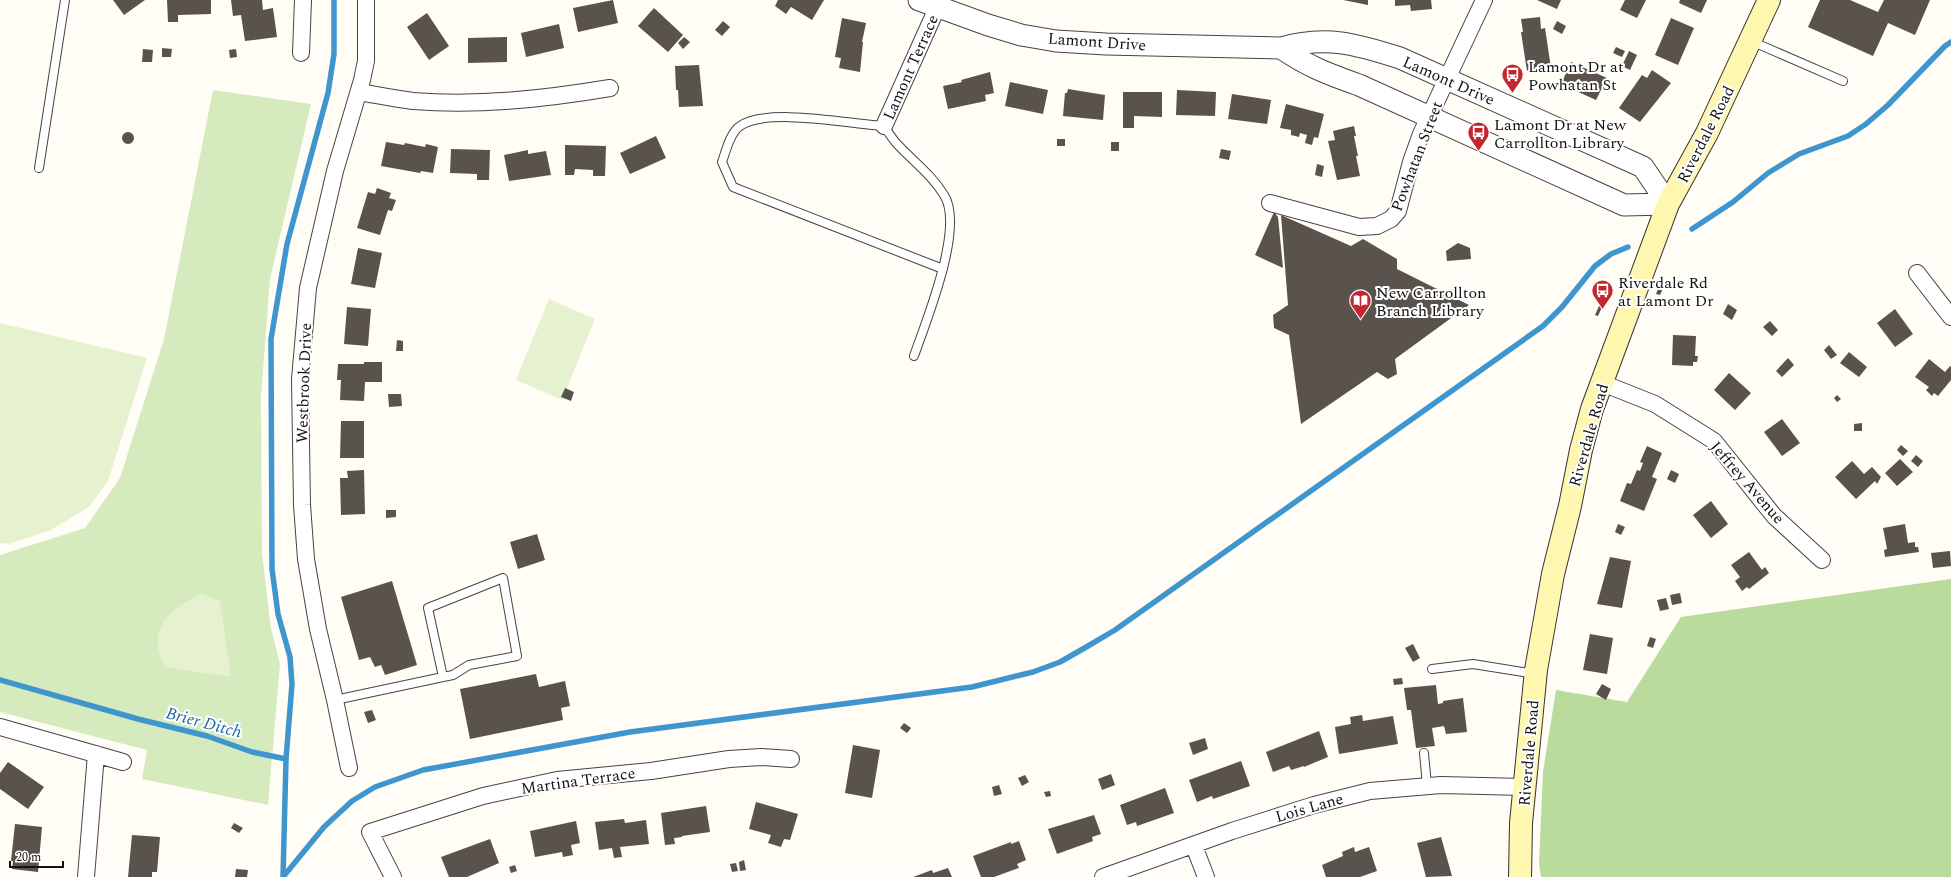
<svg xmlns="http://www.w3.org/2000/svg" width="1951" height="877" font-family="Spectral,serif">
<style>
.green{fill:#d5ebbd}
.forest{fill:#b9dc9c}
.pitch{fill:#e6f2cf}
.lines{fill:none;stroke-linecap:round;stroke-linejoin:round}
.stream{stroke:#3f96cf;stroke-width:5.5}
.building{fill:#5a524d}
.service-casing{stroke:#444;stroke-width:10}
.minor-casing{stroke:#444;stroke-width:18}
.tertiary-casing{stroke:#444;stroke-width:23}
.secondary-casing{stroke:#333;stroke-width:24}
.service{stroke:#fff;stroke-width:8}
.minor{stroke:#fff;stroke-width:16}
.tertiary{stroke:#fff;stroke-width:21}
.secondary{stroke:#fff6b0;stroke-width:22}
.labels{text-anchor:middle;stroke-width:4;stroke-linejoin:round;paint-order:stroke}
.street-label{font-size:16px;fill:#111;stroke:#fff}
.poi-label{font-size:16px;fill:#111;stroke:#fff;text-anchor:start}
.water-label{font-size:17px;font-style:italic;fill:#1768a6;stroke:#fff}
</style>
<rect width="100%" height="100%" fill="#fffdf5"/>
<path class="green" d="M 213,90 L 311,104 L 270,279 L 261,397 L 262,554 L 271,628 L 280,664 L 268,805 L 142,779 L 147,750 L 0,712 L 0,555 L 85,528 L 120,478 L 164,339 Z"/>
<path class="forest" d="M 1951,579 L 1951,877 L 1541,877 L 1539,863 L 1543,772 L 1556,690 L 1627,702 L 1681,617 Z"/>
<path class="pitch" d="M 549,299 L 595,319 L 562,400 L 516,380 Z
M 0,323 L 147,358 L 108,481 L 90,506 L 51,530 L 9,544 L 0,543 Z
M 202,594 L 220,601 L 231,677 L 165,667 C 145,630 169,608 202,594 Z"/>
<g class="lines">
<path class="stream" d="M 1692,229 L 1733,202 L 1768,173 L 1799,154 L 1848,136 L 1866,124 L 1888,105 L 1945,46 L 1951,42
M 0,680 L 138,719 L 207,736 L 252,752 L 286,759 L 283,877
M 286,759 L 292,684 L 290,657 L 278,614 L 272,569 L 271,339 L 287,244 L 328,93 L 334,54 L 334,0
M 283,877 L 324,827 L 352,801 L 375,787 L 423,770 L 630,732 L 972,687 L 1033,672 L 1060,662 L 1088,646 L 1115,630 L 1543,326 L 1562,307 L 1595,266 L 1611,254 L 1628,247"/>
</g>
<path class="building" d="M 113,0 L 145,0 L 124,15 Z
M 167,0 L 211,0 L 211,14 L 178,15 L 178,22 L 168,22 Z
M 231,0 L 262,0 L 263,10 L 273,8 L 277,37 L 245,41 L 241,15 L 233,16 Z
M 613,0 L 618,23 L 578,32 L 573,8 Z
M 778,0 L 824,0 L 812,20 L 791,7 L 786,14 L 775,6 Z
M 1343,0 L 1368,0 L 1368,5 Z
M 1395,0 L 1431,0 L 1432,9 L 1411,11 L 1410,5 L 1395,6 Z
M 1537,0 L 1561,0 L 1557,9 Z
M 1625,0 L 1646,0 L 1637,18 L 1620,10 Z
M 1680,0 L 1707,0 L 1701,13 L 1679,3 Z
M 1820,0 L 1850,0 L 1878,12 L 1884,0 L 1930,0 L 1915,35 L 1888,23 L 1873,56 L 1808,27 Z
M 654,8 L 683,35 L 668,52 L 638,26 Z
M 427,13 L 449,46 L 429,60 L 407,27 Z
M 1540,17 L 1541,29 L 1545,28 L 1551,68 L 1527,71 L 1521,32 L 1523,32 L 1521,19 Z
M 842,18 L 866,23 L 862,42 L 863,42 L 860,72 L 839,68 L 841,58 L 835,57 Z
M 1671,18 L 1694,28 L 1678,65 L 1655,55 Z
M 723,21 L 730,27 L 722,36 L 715,30 Z
M 1557,21 L 1566,26 L 1562,34 L 1553,29 Z
M 559,24 L 564,48 L 526,57 L 521,33 Z
M 507,37 L 507,62 L 468,63 L 468,38 Z
M 684,37 L 690,42 L 683,49 L 678,43 Z
M 1616,47 L 1625,51 L 1622,57 L 1613,53 Z
M 162,48 L 172,49 L 171,57 L 162,57 Z
M 143,49 L 153,50 L 152,62 L 142,62 Z
M 236,49 L 237,57 L 230,58 L 229,50 Z
M 1629,51 L 1637,55 L 1630,70 L 1622,66 Z
M 1571,62 L 1607,78 L 1596,100 L 1561,84 Z
M 699,65 L 703,106 L 679,107 L 678,90 L 676,90 L 675,66 Z
M 1652,70 L 1671,83 L 1640,122 L 1619,108 L 1642,75 L 1647,78 Z
M 990,72 L 994,93 L 985,95 L 986,101 L 948,109 L 943,86 L 962,82 L 961,80 Z
M 1010,82 L 1048,90 L 1043,114 L 1005,106 Z
M 1068,89 L 1105,95 L 1103,120 L 1063,116 L 1065,93 L 1067,93 Z
M 1177,90 L 1216,92 L 1215,116 L 1176,115 Z
M 1123,92 L 1162,92 L 1162,117 L 1134,116 L 1134,128 L 1123,128 Z
M 1232,94 L 1271,100 L 1267,124 L 1228,119 Z
M 1286,104 L 1324,114 L 1318,138 L 1314,137 L 1312,145 L 1305,143 L 1307,135 L 1300,133 L 1299,137 L 1291,135 L 1291,130 L 1280,128 Z
M 1354,126 L 1356,136 L 1354,136 L 1358,156 L 1356,156 L 1360,176 L 1337,180 L 1328,141 L 1335,140 L 1333,131 Z
M122 138a6 6 0 1 1 12 0a6 6 0 1 1-12 0Z
M 656,136 L 666,158 L 630,174 L 620,153 Z
M 1057,139 L 1065,139 L 1065,146 L 1057,146 Z
M 386,142 L 404,145 L 405,143 L 425,147 L 426,144 L 438,147 L 433,173 L 421,171 L 420,173 L 381,166 Z
M 1111,142 L 1119,142 L 1119,151 L 1111,151 Z
M 565,145 L 606,146 L 605,176 L 593,176 L 593,170 L 575,169 L 574,175 L 565,175 Z
M 451,149 L 490,150 L 489,180 L 477,180 L 477,174 L 450,173 Z
M 1221,149 L 1231,151 L 1229,160 L 1219,158 Z
M 528,150 L 528,154 L 546,151 L 551,175 L 509,181 L 504,155 Z
M 1317,164 L 1324,166 L 1322,177 L 1315,175 Z
M 377,188 L 391,193 L 389,198 L 396,200 L 392,211 L 388,210 L 380,235 L 357,228 L 368,192 L 375,194 Z
M 1274,212 L 1278,217 L 1283,268 L 1255,255 Z
M 1281,215 L 1351,246 L 1363,239 L 1397,259 L 1397,269 L 1469,305 L 1395,359 L 1397,374 L 1388,379 L 1377,372 L 1301,424 L 1289,335 L 1274,328 L 1273,315 L 1288,305 Z
M 1458,243 L 1470,248 L 1471,259 L 1447,261 L 1446,251 Z
M 358,248 L 382,253 L 375,288 L 351,284 Z
M 1660,284 L 1664,286 L 1660,295 L 1656,294 Z
M 1728,304 L 1737,310 L 1732,320 L 1723,314 Z
M 1599,306 L 1602,307 L 1598,316 L 1595,315 Z
M 347,307 L 371,309 L 368,346 L 344,344 Z
M 1895,309 L 1913,334 L 1895,347 L 1877,323 Z
M 1770,321 L 1778,330 L 1772,336 L 1763,327 Z
M 1673,335 L 1696,336 L 1695,356 L 1698,356 L 1697,362 L 1693,362 L 1693,366 L 1672,365 Z
M 397,340 L 403,341 L 403,351 L 396,351 Z
M 1829,345 L 1837,355 L 1831,359 L 1824,350 Z
M 1849,352 L 1867,367 L 1859,377 L 1840,363 Z
M 1788,358 L 1794,365 L 1782,377 L 1776,371 Z
M 1929,359 L 1945,372 L 1950,366 L 1951,367 L 1951,380 L 1938,396 L 1934,393 L 1932,396 L 1926,390 L 1929,387 L 1915,377 Z
M 364,362 L 382,362 L 382,382 L 365,382 L 364,401 L 340,400 L 341,380 L 337,380 L 338,364 L 364,364 Z
M 1729,373 L 1751,393 L 1735,410 L 1714,390 Z
M 565,388 L 574,392 L 571,401 L 561,397 Z
M 388,394 L 401,394 L 402,406 L 389,407 Z
M 1837,395 L 1841,399 L 1837,402 L 1834,398 Z
M 1782,419 L 1800,443 L 1782,456 L 1764,432 Z
M 341,421 L 364,421 L 364,458 L 340,458 Z
M 1862,423 L 1862,431 L 1854,431 L 1854,424 Z
M 1901,445 L 1908,451 L 1903,456 L 1897,450 Z
M 1647,446 L 1662,453 L 1652,477 L 1657,479 L 1644,511 L 1620,501 L 1627,483 L 1631,484 L 1637,470 L 1640,471 L 1643,463 L 1640,462 Z
M 1916,455 L 1923,461 L 1918,467 L 1911,461 Z
M 1900,459 L 1913,472 L 1897,486 L 1885,473 Z
M 1852,461 L 1864,474 L 1872,467 L 1881,477 L 1877,484 L 1875,481 L 1856,499 L 1835,477 Z
M 364,470 L 365,514 L 341,515 L 340,478 L 348,478 L 347,471 Z
M 1671,470 L 1679,474 L 1675,483 L 1667,479 Z
M 1711,501 L 1728,524 L 1711,538 L 1693,515 Z
M 386,510 L 396,510 L 396,517 L 386,518 Z
M 1618,524 L 1625,527 L 1621,535 L 1615,532 Z
M 1905,524 L 1908,543 L 1915,542 L 1915,547 L 1918,547 L 1919,552 L 1885,557 L 1884,550 L 1887,549 L 1883,528 Z
M 537,534 L 545,560 L 518,569 L 510,542 Z
M 1950,551 L 1951,566 L 1933,568 L 1931,553 Z
M 1749,552 L 1762,570 L 1765,567 L 1769,573 L 1749,589 L 1747,587 L 1742,591 L 1735,581 L 1740,577 L 1731,565 Z
M 1610,557 L 1631,561 L 1622,608 L 1597,604 Z
M 392,581 L 417,665 L 385,675 L 381,665 L 375,667 L 370,657 L 359,660 L 341,597 Z
M 1680,593 L 1682,603 L 1672,605 L 1670,595 Z
M 1666,598 L 1669,609 L 1660,611 L 1657,600 Z
M 1590,634 L 1613,638 L 1607,674 L 1583,670 Z
M 1650,637 L 1656,639 L 1653,648 L 1647,646 Z
M 1413,644 L 1420,658 L 1413,662 L 1405,648 Z
M 536,674 L 539,687 L 565,681 L 570,706 L 561,708 L 563,720 L 470,739 L 460,689 Z
M 1402,678 L 1403,684 L 1394,685 L 1393,679 Z
M 1602,684 L 1611,689 L 1606,700 L 1596,694 Z
M 1436,685 L 1438,704 L 1443,703 L 1443,701 L 1463,698 L 1467,732 L 1446,734 L 1444,726 L 1432,728 L 1435,746 L 1416,748 L 1411,710 L 1407,710 L 1404,688 Z
M 372,710 L 376,720 L 368,723 L 364,712 Z
M 1362,715 L 1363,721 L 1393,716 L 1398,744 L 1339,754 L 1335,727 L 1351,724 L 1350,717 Z
M 904,723 L 911,728 L 907,733 L 900,728 Z
M 1319,731 L 1328,757 L 1304,767 L 1304,766 L 1291,770 L 1289,766 L 1273,772 L 1266,752 Z
M 1205,738 L 1208,749 L 1193,755 L 1189,743 Z
M 853,745 L 880,750 L 872,798 L 845,793 Z
M 1241,761 L 1250,786 L 1213,799 L 1212,796 L 1197,802 L 1189,780 Z
M 8,762 L 44,787 L 28,809 L 0,789 L 0,773 Z
M 1111,774 L 1115,785 L 1102,790 L 1098,779 Z
M 1025,775 L 1029,782 L 1022,786 L 1018,778 Z
M 999,785 L 1002,794 L 994,796 L 992,787 Z
M 1165,788 L 1174,813 L 1137,826 L 1136,822 L 1127,825 L 1120,805 Z
M 1050,791 L 1051,796 L 1046,797 L 1044,792 Z
M 756,802 L 798,814 L 790,840 L 784,839 L 781,847 L 768,843 L 771,835 L 749,829 Z
M 706,806 L 710,832 L 682,836 L 682,837 L 674,838 L 675,844 L 665,845 L 661,813 Z
M 1094,815 L 1101,834 L 1092,837 L 1093,841 L 1057,854 L 1048,829 Z
M 624,819 L 625,823 L 646,820 L 649,844 L 620,847 L 622,857 L 614,858 L 612,848 L 599,850 L 595,822 Z
M 576,821 L 580,843 L 571,845 L 573,855 L 563,857 L 562,852 L 535,857 L 530,831 Z
M 234,823 L 243,828 L 239,833 L 231,828 Z
M 15,824 L 42,827 L 38,872 L 12,869 L 13,861 L 11,861 Z
M 132,835 L 160,837 L 157,872 L 152,872 L 152,877 L 128,877 Z
M 1441,837 L 1452,876 L 1426,877 L 1417,843 Z
M 490,839 L 499,863 L 467,877 L 449,877 L 441,857 Z
M 1019,841 L 1026,860 L 1017,864 L 1019,868 L 994,877 L 981,877 L 973,856 L 1011,842 L 1011,844 Z
M 1354,847 L 1355,852 L 1369,847 L 1377,871 L 1360,877 L 1326,877 L 1322,865 L 1343,856 L 1342,852 Z
M 744,860 L 746,870 L 740,871 L 739,862 Z
M 736,863 L 738,871 L 732,872 L 730,864 Z
M 515,865 L 517,871 L 511,873 L 509,867 Z
M 948,868 L 952,877 L 913,877 L 932,870 L 933,873 Z
M 236,869 L 248,870 L 247,877 L 235,877 Z"/>
<g class="lines">
<defs>
<path id="service" d="M 1751,41 L 1843,81
M 39,168 L 65,0
M 914,356 C 926,321 965,227 944,195 C 932,175 914,162 898,145 C 893,140 888,132 884,126 C 850,124 767,107 740,126 C 730,133 726,151 722,162 L 733,187 L 943,269
M 1432,669 L 1473,664 L 1535,674
M 335,700 L 443,677 L 453,675 L 469,665 L 517,656 L 503,578 L 428,608 L 443,677
M 1424,753 L 1427,786"/>
<path id="minor" d="M 301,53 L 303,0
M 359,92 C 377,95 395,99 413,101 C 479,106 544,99 610,88
M 884,126 L 937,8
M 1270,203 L 1359,227 L 1377,226 L 1391,219 L 1398,211 L 1411,162 L 1421,134 L 1484,0
M 1917,273 L 1951,317
M 1602,383 L 1655,404 L 1714,441 L 1774,516 L 1822,560
M 0,727 L 123,762
M 349,768 L 335,700 L 318,629 L 306,559 L 302,505 L 300,379 L 308,288 L 335,171 L 362,80 L 366,61 L 366,0
M 1194,846 L 1206,877
M 86,877 L 96,754
M 393,877 L 370,832 L 483,796 L 557,780 L 651,771 L 729,759 L 761,757 L 791,759
M 1103,877 L 1232,831 L 1314,805 L 1370,791 L 1441,785 L 1524,787"/>
<path id="tertiary" d="M 919,0 L 988,25 L 1021,35 L 1056,41 L 1106,44 L 1281,48 C 1326,35 1356,44 1400,58 L 1643,167 L 1668,204
M 1281,48 C 1309,67 1328,74 1359,85 L 1624,205 L 1668,204"/>
<path id="secondary" d="M 1520,877 L 1521,823 L 1536,670 L 1553,574 L 1570,506 L 1581,450 L 1592,409 L 1668,204 L 1707,133 L 1769,0"/>
</defs>
<use href="#service" class="service-casing"/>
<use href="#minor" class="minor-casing"/>
<use href="#tertiary" class="tertiary-casing"/>
<use href="#secondary" class="secondary-casing"/>
<use href="#service" class="service"/>
<use href="#minor" class="minor"/>
<use href="#tertiary" class="tertiary"/>
<use href="#secondary" class="secondary"/>
</g>
<defs>
<symbol id="bus-pin" viewBox="-11 -11 22 30"><path d="M0 17L-7.5 6A9.5 9.5 0 1 1 7.5 6Z" fill="#c4262e" stroke="#fff"/><path d="M-5-6H5V4H4V6H2V4H-2V6H-4V4H-5ZM-3.5-4V0h7V-4ZM-3.5 1.2v1.5H-2V1.2ZM2 1.2v1.5H3.5V1.2Z" fill="#fff"/></symbol>
<symbol id="library-pin" viewBox="-11 -11 22 30"><path d="M0 17L-7.5 6A9.5 9.5 0 1 1 7.5 6Z" fill="#c4262e" stroke="#fff"/><path d="M-6-4Q-3-5.5-.7-3.5V5Q-3 3-6 4ZM6-4Q3-5.5 .7-3.5V5Q3 3 6 4Z" fill="#fff"/></symbol>
</defs>
<g fill-rule="evenodd">
<use href="#bus-pin" x="1500" y="62" width="25" height="34"/>
<use href="#bus-pin" x="1466" y="120" width="25" height="34"/>
<use href="#bus-pin" x="1590" y="278" width="25" height="34"/>
<use href="#library-pin" x="1348" y="288" width="25" height="34"/>
</g>
<g class="labels">
<g class="street-label">
<text transform="translate(1097 41) rotate(4)" y="6">Lamont Drive</text>
<text transform="translate(910 67) rotate(-66)" y="6">Lamont Terrace</text>
<text transform="translate(1449 80) rotate(24)" y="6">Lamont Drive</text>
<text transform="translate(1705 134) rotate(-63)" y="6">Riverdale Road</text>
<text transform="translate(1416 156) rotate(-69)" y="6">Powhatan Street</text>
<text transform="translate(303 383) rotate(-88)" y="6">Westbrook Drive</text>
<text transform="translate(1588 435) rotate(-74)" y="6">Riverdale Road</text>
<text transform="translate(1748 482) rotate(49)" y="6">Jeffrey Avenue</text>
<text transform="translate(1528 753) rotate(-85)" y="6">Riverdale Road</text>
<text transform="translate(578 780) rotate(-8)" y="6">Martina Terrace</text>
<text transform="translate(1309 807) rotate(-16)" y="6">Lois Lane</text>
</g>
<g class="poi-label">
<text x="1528" y="72">Lamont Dr at<tspan x="1528" dy="18">Powhatan St</tspan></text>
<text x="1494" y="130">Lamont Dr at New<tspan x="1494" dy="18">Carrollton Library</tspan></text>
<text x="1618" y="288">Riverdale Rd<tspan x="1618" dy="18">at Lamont Dr</tspan></text>
<text x="1376" y="298">New Carrollton<tspan x="1376" dy="18">Branch Library</tspan></text>
</g>
<g class="water-label">
<text transform="translate(204 722) rotate(15)" y="6">Brier Ditch</text>
</g>
</g>
<path d="M10 861v6h53v-6" fill="none" stroke="#111111" stroke-width="2"/>
<text x="16" y="861" font-size="12" fill="#111111" stroke="#ffffff" stroke-width="3" paint-order="stroke">20 m</text>
</svg>
